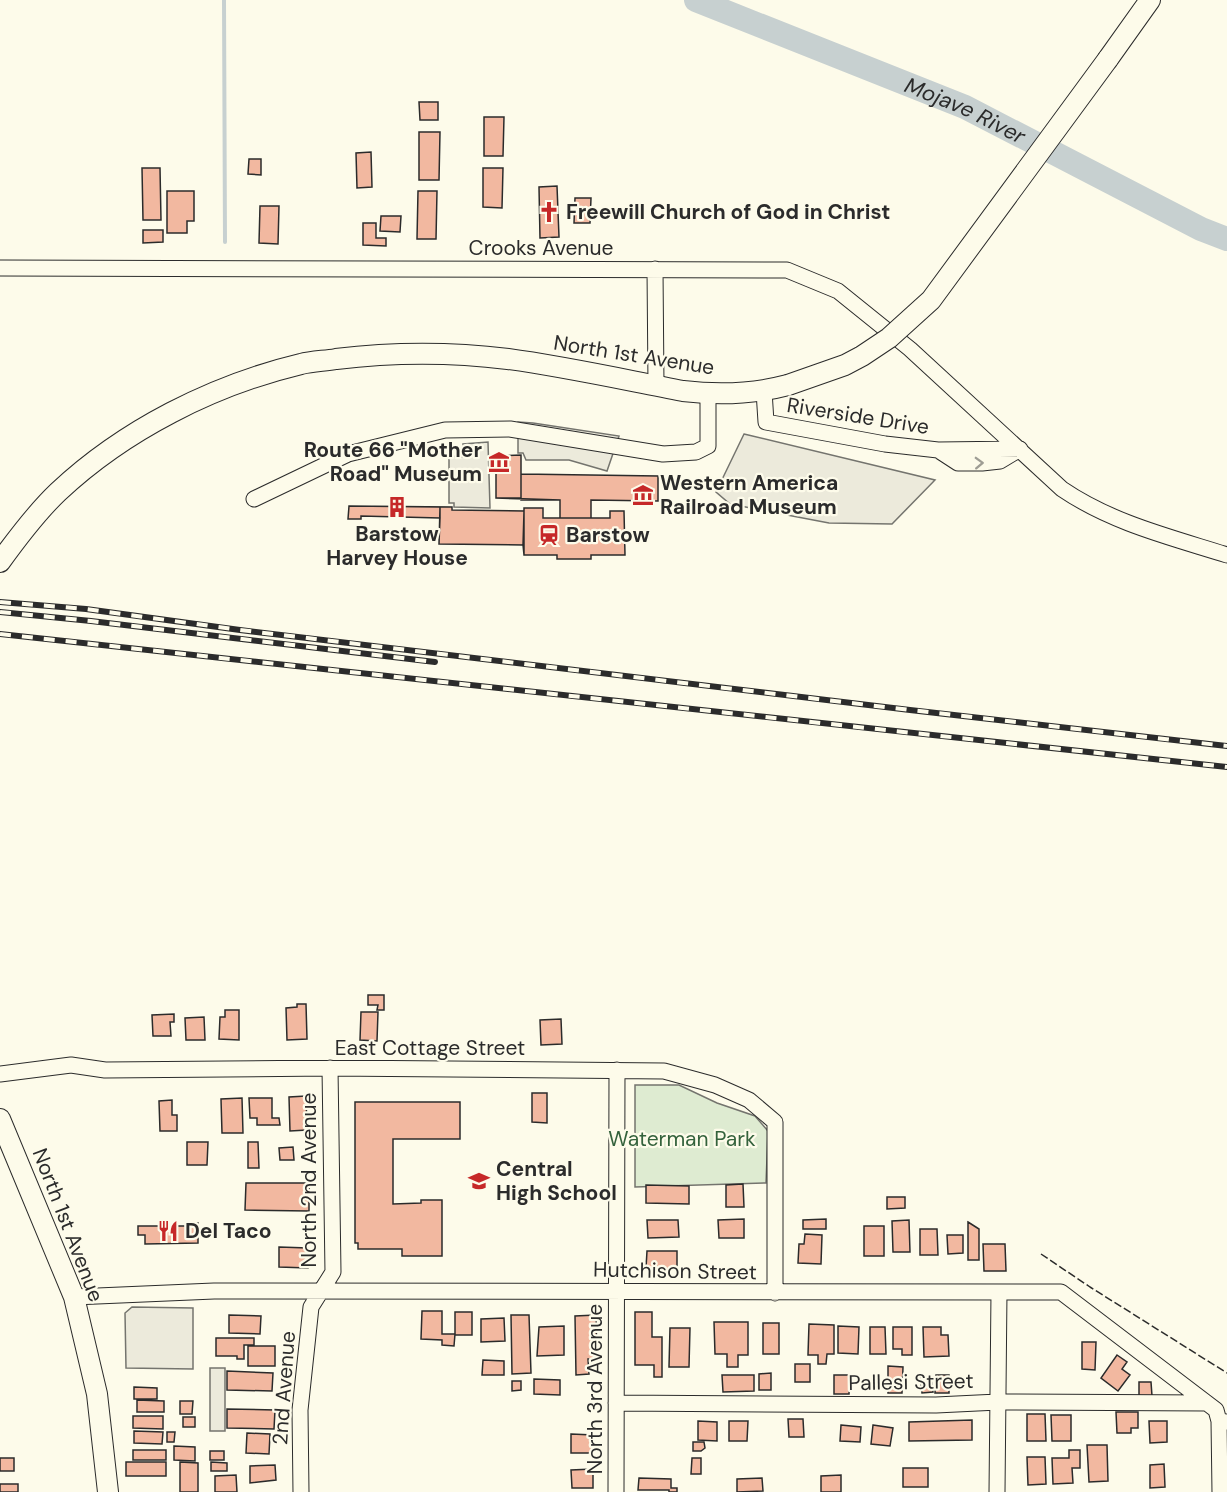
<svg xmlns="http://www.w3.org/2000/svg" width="1227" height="1492" font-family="'DM Sans',sans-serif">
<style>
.green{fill:#deebd1;stroke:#74746e;stroke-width:1.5}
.parking{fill:#eceadb;stroke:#74746e;stroke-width:1.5}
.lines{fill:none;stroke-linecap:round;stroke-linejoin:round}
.stream{stroke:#c7d0d0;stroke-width:4}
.river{stroke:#c7d0d0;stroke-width:24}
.building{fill:#f2b8a0;stroke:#2b2b2b;stroke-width:1.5}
.minor-casing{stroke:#2b2b2b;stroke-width:17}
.major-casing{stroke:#2b2b2b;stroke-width:22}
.minor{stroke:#fdfbea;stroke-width:15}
.major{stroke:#fdfbea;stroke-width:20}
.rail-casing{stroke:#2b2b2b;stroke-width:6}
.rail{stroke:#fdfbea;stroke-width:4;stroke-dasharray:11;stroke-linecap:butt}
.major-bridge-casing{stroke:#2b2b2b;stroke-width:22;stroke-linecap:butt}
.major-bridge{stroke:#fdfbea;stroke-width:20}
.fence{stroke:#2b2b2b;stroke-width:1.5;stroke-dasharray:8 3;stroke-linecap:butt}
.oneway{stroke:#9e9d94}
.labels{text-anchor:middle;stroke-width:4.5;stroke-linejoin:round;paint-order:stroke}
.poi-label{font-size:21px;font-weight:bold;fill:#2b2b2b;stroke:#fdfbea;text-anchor:start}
.street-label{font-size:21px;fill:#2b2b2b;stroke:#fdfbea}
.park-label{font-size:21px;fill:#34623c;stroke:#fdfbea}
.water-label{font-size:22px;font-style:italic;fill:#2b2b2b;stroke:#fdfbea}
</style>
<rect width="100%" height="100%" fill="#fdfbea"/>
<path class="green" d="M 635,1085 L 679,1085 L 717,1103 L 755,1116 L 768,1131 L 766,1183 L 635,1187 Z"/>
<path class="parking" d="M 518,422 L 533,423 L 619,436 L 607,471 L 569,460 L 526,460 L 523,453 L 518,453 Z
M 744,434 L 935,480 L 892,524 L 829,523 L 730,504 L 716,492 Z
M 488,442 L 490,508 L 454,507 L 454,503 L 449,503 L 449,456 L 464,457 L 463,444 Z
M 132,1307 L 193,1308 L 193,1369 L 126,1368 L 125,1313 Z
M 210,1368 L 225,1368 L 225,1431 L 210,1431 Z"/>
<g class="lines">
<path class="stream" d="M 224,0 L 225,242"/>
<path class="river" id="s1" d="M 696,0 L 965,107 L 1201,229 L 1227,239"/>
</g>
<path class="building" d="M 419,102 L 438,102 L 438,120 L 420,120 Z
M 484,117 L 504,117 L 503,156 L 484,156 Z
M 419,132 L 440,132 L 439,180 L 419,180 Z
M 371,152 L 372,187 L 357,188 L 356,153 Z
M 249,159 L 261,159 L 261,175 L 248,174 Z
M 142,168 L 160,168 L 161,220 L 143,220 Z
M 483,168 L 503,168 L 502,208 L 483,207 Z
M 557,186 L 559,237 L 540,238 L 539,187 Z
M 167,191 L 194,191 L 194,221 L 187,221 L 187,233 L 167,233 Z
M 418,191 L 437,191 L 436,239 L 417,239 Z
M 575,198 L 591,198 L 590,223 L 574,223 Z
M 260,206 L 279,206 L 278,244 L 259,243 Z
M 381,216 L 401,216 L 400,232 L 380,231 Z
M 363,223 L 376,223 L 376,238 L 386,238 L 386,246 L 363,245 Z
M 143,230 L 163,230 L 163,242 L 143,243 Z
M 521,455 L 521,474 L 658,476 L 658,501 L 591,500 L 591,518 L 610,518 L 610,511 L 624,511 L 625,555 L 591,555 L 591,559 L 557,559 L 557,555 L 524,555 L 523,545 L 439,544 L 440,518 L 361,516 L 361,519 L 348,519 L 349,506 L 452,507 L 452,510 L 524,511 L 524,508 L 543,508 L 543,518 L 560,518 L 560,500 L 496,498 L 496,456 Z
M 521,455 L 521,498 L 496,498 L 496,456 Z
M 521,474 L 658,476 L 658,501 L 591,500 L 591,518 L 560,518 L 560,500 L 521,500 Z
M 349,506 L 440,507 L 440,518 L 361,516 L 361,519 L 348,519 Z
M 440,507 L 452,507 L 452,510 L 524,511 L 523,545 L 439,544 Z
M 524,508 L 543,508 L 543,518 L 610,518 L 610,511 L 624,511 L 625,555 L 591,555 L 591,559 L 557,559 L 557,555 L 524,555 Z
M 368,995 L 384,995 L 384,1010 L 377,1010 L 378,1005 L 368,1005 Z
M 297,1004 L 306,1004 L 307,1039 L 287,1040 L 286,1008 L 297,1007 Z
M 225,1010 L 239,1010 L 239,1040 L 219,1039 L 220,1017 L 225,1017 Z
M 361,1012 L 378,1012 L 377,1041 L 360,1040 Z
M 174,1014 L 174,1022 L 170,1022 L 171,1036 L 153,1036 L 152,1015 Z
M 204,1017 L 205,1040 L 186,1040 L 185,1018 Z
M 561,1019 L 562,1044 L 541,1045 L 540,1020 Z
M 532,1093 L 547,1093 L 547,1123 L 532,1122 Z
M 306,1096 L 307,1130 L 290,1131 L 289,1097 Z
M 242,1098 L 243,1133 L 222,1133 L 221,1099 Z
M 249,1098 L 272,1098 L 272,1118 L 279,1118 L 280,1125 L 257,1125 L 257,1118 L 250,1118 Z
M 172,1100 L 172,1115 L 177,1115 L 177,1131 L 160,1131 L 159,1101 Z
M 355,1102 L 460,1102 L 460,1139 L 393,1139 L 393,1204 L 421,1203 L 421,1200 L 442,1200 L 442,1256 L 402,1256 L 402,1249 L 358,1249 L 358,1243 L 355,1243 Z
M 187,1142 L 208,1142 L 207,1165 L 187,1165 Z
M 248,1142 L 258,1142 L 259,1168 L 248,1168 Z
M 293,1147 L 294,1160 L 280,1160 L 279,1148 Z
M 246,1183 L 309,1183 L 309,1211 L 245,1210 Z
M 743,1184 L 744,1207 L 726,1207 L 726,1185 Z
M 646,1185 L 689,1186 L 689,1204 L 646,1203 Z
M 887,1197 L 905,1197 L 905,1208 L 887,1209 Z
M 744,1219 L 744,1238 L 719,1238 L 718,1220 Z
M 826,1219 L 826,1229 L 803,1229 L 803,1220 Z
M 647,1220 L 678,1220 L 679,1237 L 648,1238 Z
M 909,1220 L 910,1252 L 893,1252 L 892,1221 Z
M 968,1222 L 979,1229 L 979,1260 L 968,1260 Z
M 188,1223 L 198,1223 L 198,1243 L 145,1244 L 145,1235 L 138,1235 L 138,1226 L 188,1226 Z
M 864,1226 L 884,1226 L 884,1256 L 864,1256 Z
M 920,1229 L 937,1229 L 938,1255 L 920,1255 Z
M 805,1234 L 822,1235 L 821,1264 L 798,1263 L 799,1244 L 804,1244 Z
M 947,1235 L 963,1235 L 963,1253 L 948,1254 Z
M 983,1244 L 1005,1244 L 1006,1271 L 984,1271 Z
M 279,1247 L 308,1248 L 308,1268 L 279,1267 Z
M 647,1251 L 677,1251 L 677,1269 L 646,1268 Z
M 422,1311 L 442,1311 L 442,1334 L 455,1334 L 454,1346 L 442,1345 L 442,1340 L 421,1339 Z
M 455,1312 L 472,1312 L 472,1335 L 455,1335 Z
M 635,1312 L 652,1312 L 652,1337 L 662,1337 L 662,1377 L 654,1377 L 654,1365 L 635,1365 Z
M 229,1315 L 261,1316 L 260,1334 L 229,1333 Z
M 511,1315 L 529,1315 L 531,1373 L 512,1374 Z
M 596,1315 L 597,1359 L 588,1359 L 589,1374 L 576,1375 L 575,1316 Z
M 504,1318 L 505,1341 L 481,1342 L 481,1319 Z
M 714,1322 L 748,1322 L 748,1355 L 738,1355 L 738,1367 L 727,1367 L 727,1354 L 715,1354 Z
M 763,1323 L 779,1323 L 779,1354 L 763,1354 Z
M 809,1324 L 834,1325 L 834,1354 L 827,1354 L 826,1364 L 818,1364 L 818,1355 L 808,1355 Z
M 564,1326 L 564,1355 L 537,1356 L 539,1327 Z
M 838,1326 L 859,1327 L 858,1354 L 838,1353 Z
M 870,1327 L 885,1327 L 886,1354 L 870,1354 Z
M 893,1327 L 912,1327 L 912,1355 L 902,1355 L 902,1349 L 893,1349 Z
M 923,1327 L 941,1327 L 941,1335 L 948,1335 L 949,1356 L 924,1357 Z
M 670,1328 L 690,1328 L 689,1367 L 669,1367 Z
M 216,1338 L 254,1338 L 254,1345 L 244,1345 L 244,1359 L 237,1359 L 237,1356 L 216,1356 Z
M 1082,1342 L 1096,1342 L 1095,1370 L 1082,1369 Z
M 248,1346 L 275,1346 L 275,1366 L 248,1366 Z
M 1117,1355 L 1127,1362 L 1122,1369 L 1130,1375 L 1118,1391 L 1101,1378 Z
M 483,1360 L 504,1361 L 504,1375 L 482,1375 Z
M 795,1364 L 810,1364 L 810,1382 L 795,1382 Z
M 888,1366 L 903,1367 L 902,1393 L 888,1393 Z
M 227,1371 L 273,1373 L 272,1391 L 227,1390 Z
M 771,1373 L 771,1390 L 759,1390 L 759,1374 Z
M 722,1375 L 754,1375 L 754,1391 L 723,1392 Z
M 834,1375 L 850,1375 L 849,1394 L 834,1394 Z
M 936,1375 L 949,1375 L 949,1393 L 935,1393 Z
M 931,1376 L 933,1392 L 922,1393 L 920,1378 Z
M 534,1379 L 560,1380 L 560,1395 L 534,1394 Z
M 512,1381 L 521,1381 L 521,1390 L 512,1391 Z
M 1139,1382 L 1151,1382 L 1152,1396 L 1139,1396 Z
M 134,1387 L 157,1388 L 157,1399 L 134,1399 Z
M 137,1400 L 164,1401 L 164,1412 L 137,1412 Z
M 180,1401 L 193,1401 L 192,1414 L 180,1414 Z
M 227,1409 L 275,1410 L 274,1429 L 227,1428 Z
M 1116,1412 L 1138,1412 L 1138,1428 L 1131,1428 L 1131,1433 L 1117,1433 Z
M 1027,1414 L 1045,1414 L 1046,1441 L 1027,1441 Z
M 1051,1415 L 1071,1415 L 1071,1441 L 1052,1441 Z
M 133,1416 L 163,1416 L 163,1429 L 133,1428 Z
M 183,1417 L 195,1417 L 195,1427 L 183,1427 Z
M 788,1419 L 803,1419 L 804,1437 L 789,1437 Z
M 972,1420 L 972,1440 L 909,1441 L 909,1422 Z
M 698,1421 L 717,1422 L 717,1441 L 698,1440 Z
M 729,1421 L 748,1421 L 747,1441 L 729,1441 Z
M 1149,1421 L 1167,1421 L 1167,1442 L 1150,1443 Z
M 841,1425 L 861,1427 L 860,1442 L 840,1441 Z
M 873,1425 L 893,1428 L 890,1446 L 871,1444 Z
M 134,1431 L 163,1432 L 162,1444 L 134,1443 Z
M 167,1432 L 175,1432 L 174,1442 L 167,1442 Z
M 247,1433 L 270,1434 L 269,1454 L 246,1453 Z
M 571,1434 L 593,1435 L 593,1453 L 571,1453 Z
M 693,1442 L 704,1442 L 705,1448 L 701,1451 L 693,1451 Z
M 1087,1445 L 1107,1445 L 1108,1481 L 1089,1482 Z
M 174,1446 L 195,1447 L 195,1461 L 174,1460 Z
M 133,1450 L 166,1450 L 166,1460 L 133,1460 Z
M 1069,1450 L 1080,1450 L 1080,1468 L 1072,1468 L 1073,1483 L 1053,1484 L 1052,1458 L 1069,1458 Z
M 210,1451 L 224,1451 L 224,1460 L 210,1460 Z
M 1027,1457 L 1045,1457 L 1046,1484 L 1028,1485 Z
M 0,1458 L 14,1458 L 14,1471 L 0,1471 Z
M 692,1458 L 701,1458 L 701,1474 L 691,1474 Z
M 126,1462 L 166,1462 L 166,1476 L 126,1476 Z
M 180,1462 L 198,1463 L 198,1492 L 180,1492 Z
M 211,1462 L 227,1463 L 227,1471 L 211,1471 Z
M 1164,1464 L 1165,1487 L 1150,1488 L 1150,1465 Z
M 275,1465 L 276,1480 L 250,1483 L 250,1466 Z
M 903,1468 L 928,1468 L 928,1487 L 903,1487 Z
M 593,1469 L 593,1488 L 572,1488 L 571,1470 Z
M 236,1475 L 237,1492 L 215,1492 L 215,1476 Z
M 841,1475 L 841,1492 L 821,1492 L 821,1476 Z
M 639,1478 L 671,1479 L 671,1488 L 677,1488 L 677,1492 L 669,1492 L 669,1490 L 638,1490 Z
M 762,1478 L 763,1491 L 737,1492 L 737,1479 Z
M 0,1484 L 18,1484 L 18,1492 L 0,1492 Z"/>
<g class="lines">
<defs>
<path id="minor" d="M 0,268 L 787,270 L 838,291 L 910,349 L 1062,489 C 1112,523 1170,537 1227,555
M 655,269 L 656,386
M 764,391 L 766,422 L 885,444 L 938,450 L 1020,449
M 938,450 L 958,463 L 982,463 L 1000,461 L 1020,449
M 254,499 L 348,454 L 445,430 L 510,429 L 663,454 L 696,452 L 708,446 L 708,393
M 0,1074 L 71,1065 L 105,1070 L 330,1068 L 664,1071 L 715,1085 L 749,1100 L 775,1122 L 775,1293
M 74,1297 L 214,1291 L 1061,1292 L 1216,1410 L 1219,1421 L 1227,1422
M 616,1403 L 936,1405 L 998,1402 L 1207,1403
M 1219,1421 L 1220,1492
M 301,1492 L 300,1410 L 311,1307 L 333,1272 L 330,1068
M 616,1492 L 617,1070
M 997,1492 L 999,1292"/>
<path id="major" d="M 1108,59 L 1150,0
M 0,562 C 18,537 36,513 58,492 C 124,430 213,385 301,364 C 312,361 325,361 336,359 C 393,352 452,352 508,359 C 567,367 625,380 683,391 C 718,395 754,394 788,385
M 0,1119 L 74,1297 L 97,1394 L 108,1492"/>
</defs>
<use href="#minor" class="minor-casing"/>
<use href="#major" class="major-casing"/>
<use href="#minor" class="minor"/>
<use href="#major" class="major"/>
<defs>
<path id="rail" d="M 0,602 L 86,609 L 240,630 L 910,710 L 1227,746
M 0,612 L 91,621 L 435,662
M 0,634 L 1227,767"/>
</defs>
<use href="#rail" class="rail-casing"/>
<use href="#rail" class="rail"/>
<defs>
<path id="major-bridge" d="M 788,385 L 845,365 L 862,356 L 889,338 L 931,300 L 1108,59"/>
</defs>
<use href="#major-bridge" class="major-bridge-casing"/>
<use href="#major-bridge" class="major-bridge"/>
<path class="fence" d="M 1041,1254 L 1090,1287 L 1227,1373"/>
</g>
<defs><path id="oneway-chevron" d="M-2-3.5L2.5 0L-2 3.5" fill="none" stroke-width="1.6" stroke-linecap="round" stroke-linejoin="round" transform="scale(1.5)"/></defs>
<use class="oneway" href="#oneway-chevron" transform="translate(979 463) rotate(-2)"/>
<defs>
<symbol id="church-bare" viewBox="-9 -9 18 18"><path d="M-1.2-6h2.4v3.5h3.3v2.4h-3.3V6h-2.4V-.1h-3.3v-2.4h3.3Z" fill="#c62828" stroke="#fdfbea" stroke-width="2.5" paint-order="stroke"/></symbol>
<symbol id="museum-bare" viewBox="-9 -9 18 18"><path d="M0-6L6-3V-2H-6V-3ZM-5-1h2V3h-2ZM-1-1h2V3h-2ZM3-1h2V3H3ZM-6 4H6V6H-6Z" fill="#c62828" stroke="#fdfbea" stroke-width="2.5" paint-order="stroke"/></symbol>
<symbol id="building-bare" viewBox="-9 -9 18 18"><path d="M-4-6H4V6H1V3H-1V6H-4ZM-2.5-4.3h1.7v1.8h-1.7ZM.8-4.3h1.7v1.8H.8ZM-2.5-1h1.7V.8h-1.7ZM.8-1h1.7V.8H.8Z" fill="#c62828" stroke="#fdfbea" stroke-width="2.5" paint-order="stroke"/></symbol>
<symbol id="station-bare" viewBox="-9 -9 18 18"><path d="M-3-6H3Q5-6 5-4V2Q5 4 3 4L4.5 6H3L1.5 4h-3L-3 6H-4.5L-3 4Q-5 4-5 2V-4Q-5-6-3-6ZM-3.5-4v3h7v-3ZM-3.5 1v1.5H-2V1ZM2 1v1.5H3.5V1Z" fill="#c62828" stroke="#fdfbea" stroke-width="2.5" paint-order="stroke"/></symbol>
<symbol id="school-bare" viewBox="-9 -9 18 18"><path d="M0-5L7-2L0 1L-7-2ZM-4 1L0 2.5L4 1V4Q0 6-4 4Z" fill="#c62828" stroke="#fdfbea" stroke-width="2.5" paint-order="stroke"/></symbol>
<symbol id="restaurant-bare" viewBox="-9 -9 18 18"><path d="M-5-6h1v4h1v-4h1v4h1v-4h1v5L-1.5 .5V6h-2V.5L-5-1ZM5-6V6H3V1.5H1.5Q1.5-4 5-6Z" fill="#c62828" stroke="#fdfbea" stroke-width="2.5" paint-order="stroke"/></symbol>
</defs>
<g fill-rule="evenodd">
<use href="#church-bare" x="534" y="197" width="30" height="30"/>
<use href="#museum-bare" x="484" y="447" width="30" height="30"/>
<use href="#museum-bare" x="628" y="480" width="30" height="30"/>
<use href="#building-bare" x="382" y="492" width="30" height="30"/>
<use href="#station-bare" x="534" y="520" width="30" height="30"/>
<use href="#school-bare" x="464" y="1166" width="30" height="30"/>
<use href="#restaurant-bare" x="153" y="1216" width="30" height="30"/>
</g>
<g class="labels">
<g class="poi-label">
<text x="566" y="219">Freewill Church of God in Christ</text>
<text x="482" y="457" text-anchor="end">Route 66 "Mother<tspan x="482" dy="24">Road" Museum</tspan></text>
<text x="660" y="490">Western America<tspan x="660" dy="24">Railroad Museum</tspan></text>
<text x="397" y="541" text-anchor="middle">Barstow<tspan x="397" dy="24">Harvey House</tspan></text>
<text x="566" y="542">Barstow</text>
<text x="496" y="1176">Central<tspan x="496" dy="24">High School</tspan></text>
<text x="185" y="1238">Del Taco</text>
</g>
<g class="street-label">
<text x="541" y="255">Crooks Avenue</text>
<text transform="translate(634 355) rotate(9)" y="7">North 1st Avenue</text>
<text transform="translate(858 416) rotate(9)" y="7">Riverside Drive</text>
<text x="430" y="1055">East Cottage Street</text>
<text transform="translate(309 1180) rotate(-90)" y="7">North 2nd Avenue</text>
<text transform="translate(68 1225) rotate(69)" y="7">North 1st Avenue</text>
<text transform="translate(675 1271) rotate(1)" y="7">Hutchison Street</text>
<text transform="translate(911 1382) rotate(-1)" y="7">Pallesi Street</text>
<text transform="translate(284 1388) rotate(-86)" y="7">2nd Avenue</text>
<text transform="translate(595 1389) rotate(-90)" y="7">North 3rd Avenue</text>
</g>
<g class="park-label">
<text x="682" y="1146">Waterman Park</text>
</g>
<g class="water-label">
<text dy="8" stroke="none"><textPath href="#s1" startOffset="291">Mojave River</textPath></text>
</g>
</g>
</svg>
